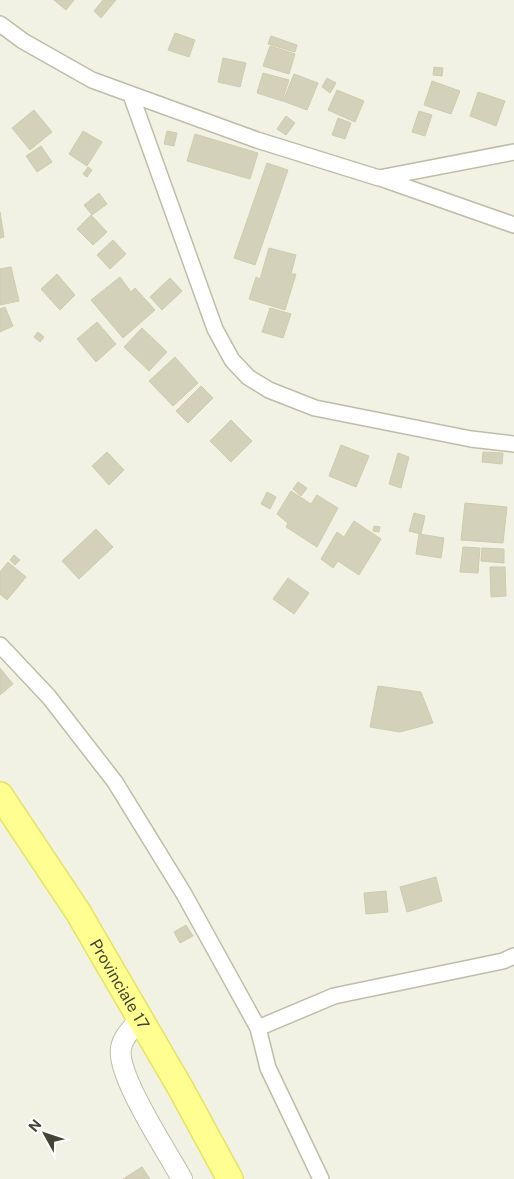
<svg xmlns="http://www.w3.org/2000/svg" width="514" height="1179" font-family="'Public Sans',sans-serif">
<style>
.building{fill:#d4d1ba;stroke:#cfcbad}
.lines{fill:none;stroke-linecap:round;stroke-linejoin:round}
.minor-casing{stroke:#bebda7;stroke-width:18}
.tertiary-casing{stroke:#bebda7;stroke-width:22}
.primary-casing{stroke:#e5e360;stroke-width:28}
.minor{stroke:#fff;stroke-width:15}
.tertiary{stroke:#fff;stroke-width:20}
.primary{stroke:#ffff91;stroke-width:25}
.labels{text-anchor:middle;stroke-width:5;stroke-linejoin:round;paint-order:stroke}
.street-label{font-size:16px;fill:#454334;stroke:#fff}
</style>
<rect width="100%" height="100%" fill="#f2f2e4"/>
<path class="building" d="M 54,0 L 74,0 L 66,10 Z
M 103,0 L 116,0 L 101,18 L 94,11 Z
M 175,33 L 195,40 L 189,57 L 168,50 Z
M 271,36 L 297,45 L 295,52 L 268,44 Z
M 270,46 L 295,54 L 289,74 L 263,66 Z
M 223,58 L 246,63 L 240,87 L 218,82 Z
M 434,67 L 443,68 L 442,76 L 433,75 Z
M 263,73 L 289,80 L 282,101 L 257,93 Z
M 294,74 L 318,83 L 307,110 L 283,101 Z
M 327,78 L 336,83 L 330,93 L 322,87 Z
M 432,81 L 460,91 L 451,114 L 424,105 Z
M 337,90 L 364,101 L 355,122 L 328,110 Z
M 478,92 L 505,101 L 496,126 L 470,116 Z
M 34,110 L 52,132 L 30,150 L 12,128 Z
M 419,111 L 432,115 L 425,136 L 412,132 Z
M 286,116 L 295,123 L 286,135 L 277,129 Z
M 338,118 L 351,123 L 345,139 L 332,135 Z
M 83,131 L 102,142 L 87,166 L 69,154 Z
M 167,131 L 177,133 L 174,146 L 164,144 Z
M 195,134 L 258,153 L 250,179 L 187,161 Z
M 41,146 L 52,162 L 37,172 L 26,156 Z
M 267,163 L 288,170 L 255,265 L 234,258 Z
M 88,167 L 92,170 L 87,177 L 83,174 Z
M 99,193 L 107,204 L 92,215 L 84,205 Z
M 0,212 L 4,237 L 0,238 Z
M 91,215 L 107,232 L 93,245 L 77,229 Z
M 113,240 L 126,254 L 110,269 L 97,255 Z
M 269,248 L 296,255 L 291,274 L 296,274 L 285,310 L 249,299 L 256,277 L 260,279 Z
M 11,267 L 19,301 L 0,305 L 0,269 Z
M 57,274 L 75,295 L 60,310 L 41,289 Z
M 120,277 L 131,292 L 135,288 L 155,310 L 123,338 L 91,300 Z
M 170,278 L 182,291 L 162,310 L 150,297 Z
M 5,307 L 13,326 L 0,332 L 0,309 Z
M 270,308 L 291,314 L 283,338 L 262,332 Z
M 97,322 L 116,344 L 96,362 L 77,339 Z
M 142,328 L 167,352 L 149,371 L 124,347 Z
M 38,332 L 44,337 L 40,342 L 34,337 Z
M 175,357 L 198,383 L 173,406 L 149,381 Z
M 201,386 L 213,398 L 188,423 L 176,411 Z
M 231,420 L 252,441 L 231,462 L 210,441 Z
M 341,445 L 369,456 L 356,487 L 329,476 Z
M 107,452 L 124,470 L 109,485 L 92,466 Z
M 483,452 L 503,453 L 502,464 L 482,462 Z
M 398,453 L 409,457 L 401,488 L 389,484 Z
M 298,482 L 307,488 L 301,496 L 293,489 Z
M 291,491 L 311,504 L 317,495 L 338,508 L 317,547 L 286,527 L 288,523 L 277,514 Z
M 267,492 L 276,497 L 270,509 L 261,504 Z
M 465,503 L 507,507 L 503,543 L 461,540 Z
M 414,513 L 425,516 L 421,534 L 409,531 Z
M 354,521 L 381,539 L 359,575 L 338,561 L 333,568 L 321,559 L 337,532 L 344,537 Z
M 374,526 L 380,527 L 379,532 L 373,531 Z
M 96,529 L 113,547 L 79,579 L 62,561 Z
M 419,534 L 444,538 L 441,558 L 416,554 Z
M 463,547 L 480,548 L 478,573 L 460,572 Z
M 482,548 L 504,549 L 504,563 L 481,561 Z
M 14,555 L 20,560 L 15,565 L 10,560 Z
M 8,562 L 26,577 L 7,600 L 0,594 L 0,572 Z
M 490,567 L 505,567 L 506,596 L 491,597 Z
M 288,578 L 309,593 L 294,614 L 273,599 Z
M 0,668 L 13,684 L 0,695 Z
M 378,686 L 421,692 L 433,723 L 400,732 L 370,727 Z
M 436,877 L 442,901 L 407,912 L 400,887 Z
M 386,891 L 388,912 L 366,914 L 364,893 Z
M 186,925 L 193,936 L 180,943 L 174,932 Z
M 142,1167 L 150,1179 L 123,1179 Z"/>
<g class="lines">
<defs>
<path id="minor" d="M 0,24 L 23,41 L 92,80 L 257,140 L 379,178 L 514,152
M 131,95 L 215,329 L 232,360 L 248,377 L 269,390 L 315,408 L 471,439 L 514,444
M 380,178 L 514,225
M 0,645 L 49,697 L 115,782 L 184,894 L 258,1028 L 268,1068 L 321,1179
M 258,1028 L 334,996 L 503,961 L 514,956"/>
<path id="tertiary" d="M 140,1019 C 133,1028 123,1036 121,1048 C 116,1075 167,1151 182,1179"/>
<g id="primary">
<path id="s1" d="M 0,795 L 78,912 L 181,1089 L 230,1179"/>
</g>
</defs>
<use href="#minor" class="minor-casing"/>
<use href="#tertiary" class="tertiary-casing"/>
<use href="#primary" class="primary-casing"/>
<use href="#minor" class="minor"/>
<use href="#tertiary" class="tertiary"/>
<use href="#primary" class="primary"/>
</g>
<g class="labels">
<g class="street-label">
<text dy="6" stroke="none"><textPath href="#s1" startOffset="224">Provinciale 17</textPath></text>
</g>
</g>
<g transform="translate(45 1134) rotate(310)" stroke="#ffffff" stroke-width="4" paint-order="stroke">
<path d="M0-4L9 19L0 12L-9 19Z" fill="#454334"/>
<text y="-8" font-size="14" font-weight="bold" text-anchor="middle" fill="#454334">N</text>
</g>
</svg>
